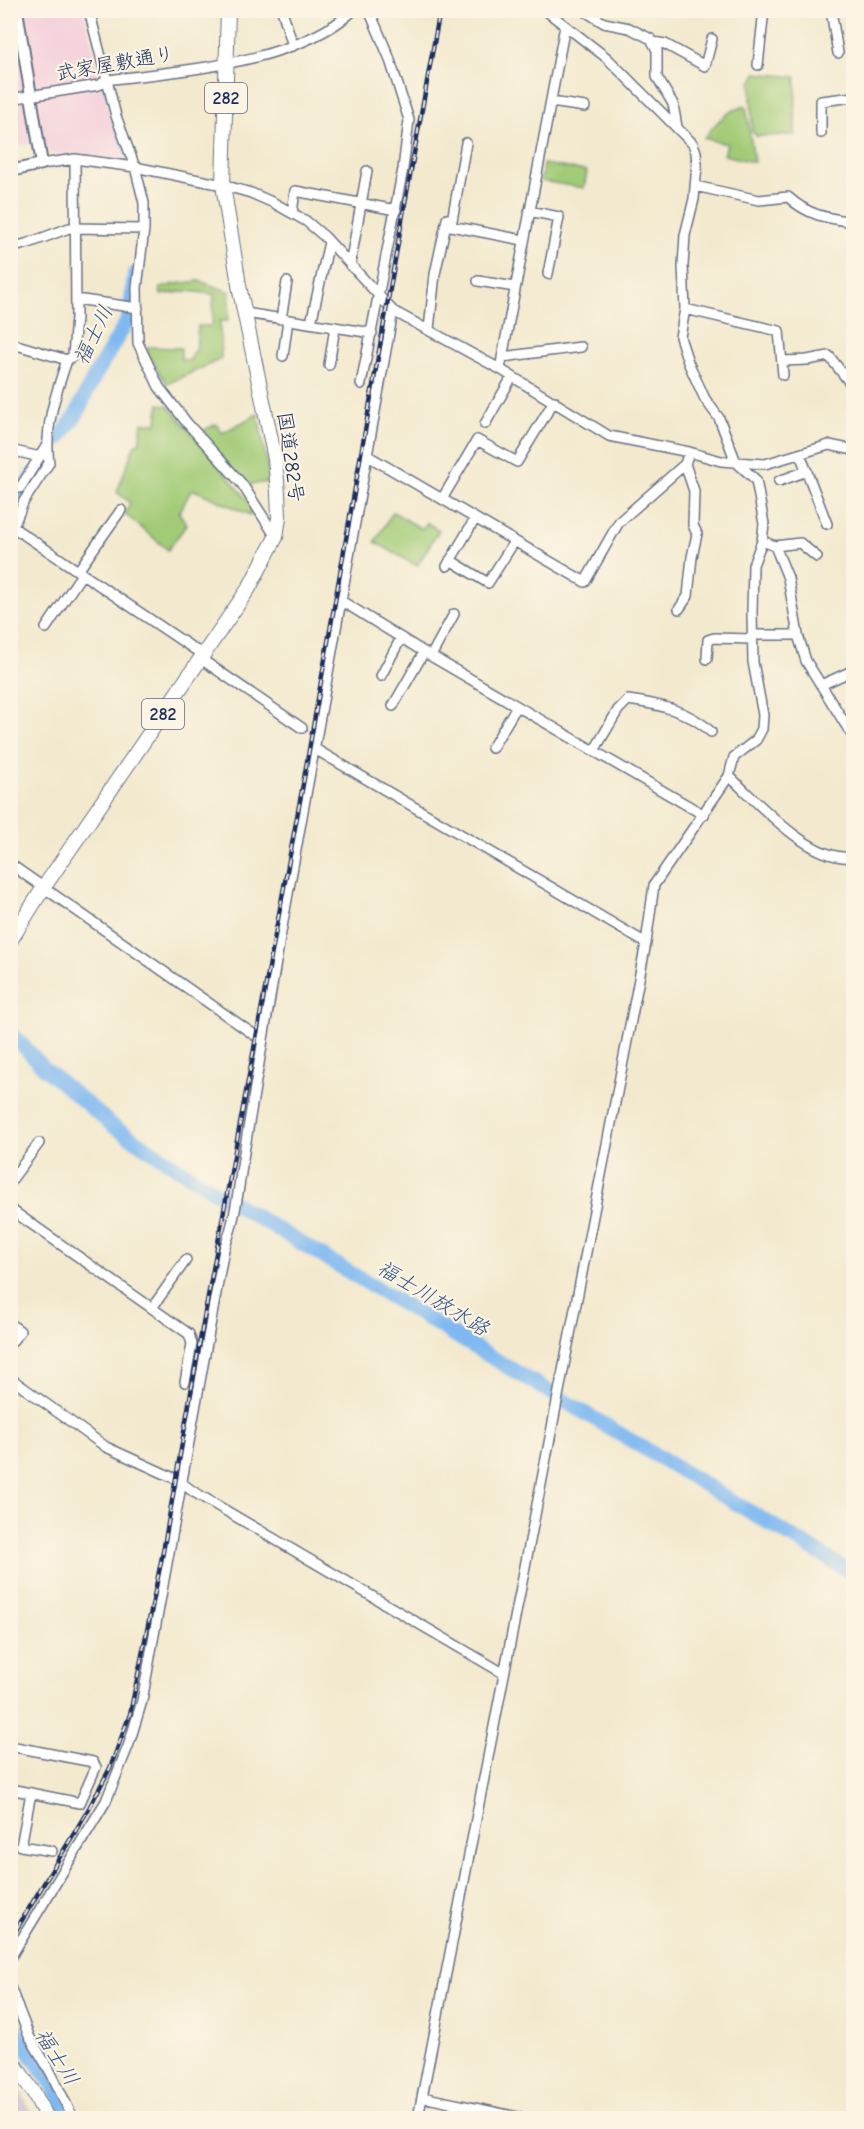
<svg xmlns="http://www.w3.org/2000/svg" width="864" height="2129" font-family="'Comic Neue','Klee One',sans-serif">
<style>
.built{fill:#f4cfdc}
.industrial{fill:#d0bdcc}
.green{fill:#a2cb76;stroke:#5e7d6a;stroke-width:1.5}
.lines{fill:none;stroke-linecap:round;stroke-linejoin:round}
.stream{stroke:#80b9f1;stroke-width:2}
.river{stroke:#80b9f1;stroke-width:15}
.minor-casing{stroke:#677085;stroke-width:12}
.major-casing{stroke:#677085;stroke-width:14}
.highway-casing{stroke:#677085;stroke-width:16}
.minor{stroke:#fff;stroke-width:9}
.major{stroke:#fff;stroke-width:10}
.highway{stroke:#fff;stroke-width:14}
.rail-casing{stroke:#1b2f5e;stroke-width:4.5}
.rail{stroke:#fcf5e5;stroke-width:2;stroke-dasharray:7;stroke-linecap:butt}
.labels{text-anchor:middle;stroke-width:4.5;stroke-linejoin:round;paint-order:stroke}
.shield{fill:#fcf5e5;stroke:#5e6a86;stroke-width:1.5}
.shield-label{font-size:18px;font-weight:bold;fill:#1b2f5e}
.street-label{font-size:20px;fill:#1b2f5e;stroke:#fcf5e5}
.water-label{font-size:21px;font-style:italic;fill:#39588a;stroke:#fcf5e5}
</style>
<rect width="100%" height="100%" fill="#fcf5e5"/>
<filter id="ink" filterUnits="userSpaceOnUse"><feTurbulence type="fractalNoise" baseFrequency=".0167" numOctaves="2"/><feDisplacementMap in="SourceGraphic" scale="12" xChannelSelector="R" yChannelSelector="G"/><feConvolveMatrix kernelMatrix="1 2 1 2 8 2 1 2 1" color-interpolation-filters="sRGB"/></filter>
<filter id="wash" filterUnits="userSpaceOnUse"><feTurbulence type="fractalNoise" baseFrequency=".008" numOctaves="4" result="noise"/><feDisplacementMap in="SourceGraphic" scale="24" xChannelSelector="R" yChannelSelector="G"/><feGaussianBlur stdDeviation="1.35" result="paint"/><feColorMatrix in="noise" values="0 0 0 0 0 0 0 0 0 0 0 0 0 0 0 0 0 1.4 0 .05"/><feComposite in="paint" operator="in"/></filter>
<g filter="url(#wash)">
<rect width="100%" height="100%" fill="#f3e9ce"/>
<path class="built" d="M 13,10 L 34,144 L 11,147 L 10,11 Z
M 21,11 L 84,11 L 99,81 L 124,156 L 120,160 L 82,154 L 53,155 L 42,147 Z"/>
<path class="industrial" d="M 10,2075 L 14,2080 L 35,2118 L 11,2118 Z"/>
<path class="green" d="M 756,73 L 796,77 L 795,135 L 756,136 L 752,131 L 751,83 Z
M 746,106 L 754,162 L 724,155 L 727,144 L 704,138 C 718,121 724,112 746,106 Z
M 543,164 L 587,171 L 584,188 L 541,181 Z
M 199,281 L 230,292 L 228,321 L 220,321 L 221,359 L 167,384 L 148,354 L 147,347 L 181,348 L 181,360 L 191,360 L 192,353 L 196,352 L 198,326 L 212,326 L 214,294 L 187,291 L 161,295 L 160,288 L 175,284 Z
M 159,404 L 169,406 L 252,505 L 250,515 L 192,489 L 179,513 L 187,524 L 168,550 L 125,514 L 130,503 L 117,492 L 135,444 L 139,444 L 142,423 L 157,423 Z
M 258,414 L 270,482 L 246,485 L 199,433 L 216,424 L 222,433 Z
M 393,512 L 422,529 L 427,523 L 439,530 L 417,566 L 375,542 Z"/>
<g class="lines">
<path class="stream" d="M 104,86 L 108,101
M 116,129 L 126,156"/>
<path class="river" d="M 54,442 L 61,436 L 76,415 L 93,379 L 129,318 L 135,274
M 10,519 L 20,496 L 33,474
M 10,1032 L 45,1069 L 113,1126 L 217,1193 L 854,1574
M 10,2018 L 18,2036 L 54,2087 L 68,2118"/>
</g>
</g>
<g filter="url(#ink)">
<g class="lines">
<defs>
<path id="minor" d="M 89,10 L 116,116 L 135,167 L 144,203 L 144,229 L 137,288 L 138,343 L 159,387 L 187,423 L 242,484 L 276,537
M 282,10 L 293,46
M 545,10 L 607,58 L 693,144 L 696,152 L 697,165 L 694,199 L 685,235 L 683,266 L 685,309 L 680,337 L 688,362 L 705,399 L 719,418 L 736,462 L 756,480 L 764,524 L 762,541 L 775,546 L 800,543 L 817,557
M 583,10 L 604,23 L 629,28 L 651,39 L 657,50 L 657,77 L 673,104 L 677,127
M 831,10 L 838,53
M 763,14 L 779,10
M 653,42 L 665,44 L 705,66 L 712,39
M 758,65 L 764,10
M 10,99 L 99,85 L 107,80 C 183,70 295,64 354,10
M 551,102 L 585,107
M 821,133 L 821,101 L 854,97
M 466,143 L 451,226 L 523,240
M 75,159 L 135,167 L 223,185 L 251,193 L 274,203 L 306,221 L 325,237 L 393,311 L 500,369 L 609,436 L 689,452 L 721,461 L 765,464 L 829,445 L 854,450
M 695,186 L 759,200 L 788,197 C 809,216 827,218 854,222
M 529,211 L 559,217 L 548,274
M 292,213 L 295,191 L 396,210
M 10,248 L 29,243 L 69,228 L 144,229
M 350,265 L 367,171
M 478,281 L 515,287
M 76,299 L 138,308
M 685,309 L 779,331 L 783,375
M 245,313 L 372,333
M 281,319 L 287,282
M 311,323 L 329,242
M 429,329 L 435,274 L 447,219
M 10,343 L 67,360
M 283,356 L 288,320
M 502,357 L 581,347
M 783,361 L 807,360 L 829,356 L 854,388
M 329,365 L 335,327
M 500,369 L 565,26
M 361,384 L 403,169 L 409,120 L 389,57 L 369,10
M 485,424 L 512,377
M 10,450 L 40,457
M 800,454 L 827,524
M 368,456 L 585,582 L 619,522 L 685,464 L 689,452
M 779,481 L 807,471
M 10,486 L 20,488 L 47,445
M 442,499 L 477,440 L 517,462 L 554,401
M 14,528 L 203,655
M 10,534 L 24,501 L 49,463 C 44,427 56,393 67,360 L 73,356 L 76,317 L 75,159 L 42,164
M 775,546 L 788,578 L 798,635 L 806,661 L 854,738
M 450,560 L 488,583 L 514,542
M 447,566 L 475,519
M 78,571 L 121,510
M 340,600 L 424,652 L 704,815
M 679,609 L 688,596 L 692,557 L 697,534 L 693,525 L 694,491 L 685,464
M 46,628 L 82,574
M 752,635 L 798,635
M 431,656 L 454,614
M 201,659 L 302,728
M 707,659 L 708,640 L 714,638 L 752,639
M 381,676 L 401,638
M 821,685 L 854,670
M 393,706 L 424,652
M 492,748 L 517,706
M 315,749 L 646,943
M 594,751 L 618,710 L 628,700 C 658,704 690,711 711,732
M 729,776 C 759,803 810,863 854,857
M 10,864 L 263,1041
M 10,1182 L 39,1143
M 10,1209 L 189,1334 L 192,1344 L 185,1382
M 152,1308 L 186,1260
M 10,1324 L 20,1331 L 10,1344
M 10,1378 L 106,1447 L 176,1479 L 194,1492 L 503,1673
M 10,1746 L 93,1762 L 96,1767 L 80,1803 L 10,1789
M 31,1793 L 21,1846 L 52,1851
M 10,1958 L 106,1801 L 129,1744 L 142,1701 L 224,1249 C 238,1214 239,1178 246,1141 C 257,1073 269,1006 280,938 C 317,729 357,520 393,311
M 10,1987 L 29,2036 L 51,2073 L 73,2118
M 422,2097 L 523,2118
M 418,2118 L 646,943 L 654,885 L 729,776 L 734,757 L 756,740 L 762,729 L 763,715 L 753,662 L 752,612 L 753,565 L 762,541"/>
<path id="major" d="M 10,171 L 42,164 L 17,10"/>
<path id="highway" d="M 10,941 L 44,887 L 249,588 L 276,537 L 279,517 L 278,493 L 275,459 L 240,291 L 223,185 L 228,10
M 10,2058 L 34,2093 L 47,2118"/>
</defs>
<use href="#minor" class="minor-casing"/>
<use href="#major" class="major-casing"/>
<use href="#highway" class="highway-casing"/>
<use href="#minor" class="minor"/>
<use href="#major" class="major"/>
<use href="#highway" class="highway"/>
<defs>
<path id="rail" d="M 10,1940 L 88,1810 L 110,1768 L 130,1714 L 163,1552 L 204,1318 L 302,790 L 405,203 L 440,10"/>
</defs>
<use href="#rail" class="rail-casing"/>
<use href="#rail" class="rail"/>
</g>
</g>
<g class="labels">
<g class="shield">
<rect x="205" y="83" width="42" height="30" rx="4.5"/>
<rect x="142" y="699" width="42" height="30" rx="4.5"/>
</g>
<g class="shield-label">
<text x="226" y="104">282</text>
<text x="163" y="720">282</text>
</g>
<g class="street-label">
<text transform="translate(115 63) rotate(-10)" y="7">武家屋敷通り</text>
<text transform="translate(291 457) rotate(82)" y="7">国道282号</text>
</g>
<g class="water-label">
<text transform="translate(93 335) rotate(-64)" y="7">福士川</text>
<text transform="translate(433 1298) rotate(31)" y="7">福士川放水路</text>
<text transform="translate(57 2057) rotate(58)" y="7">福士川</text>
</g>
</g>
<rect width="864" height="2129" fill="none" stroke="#fcf5e5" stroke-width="36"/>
</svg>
